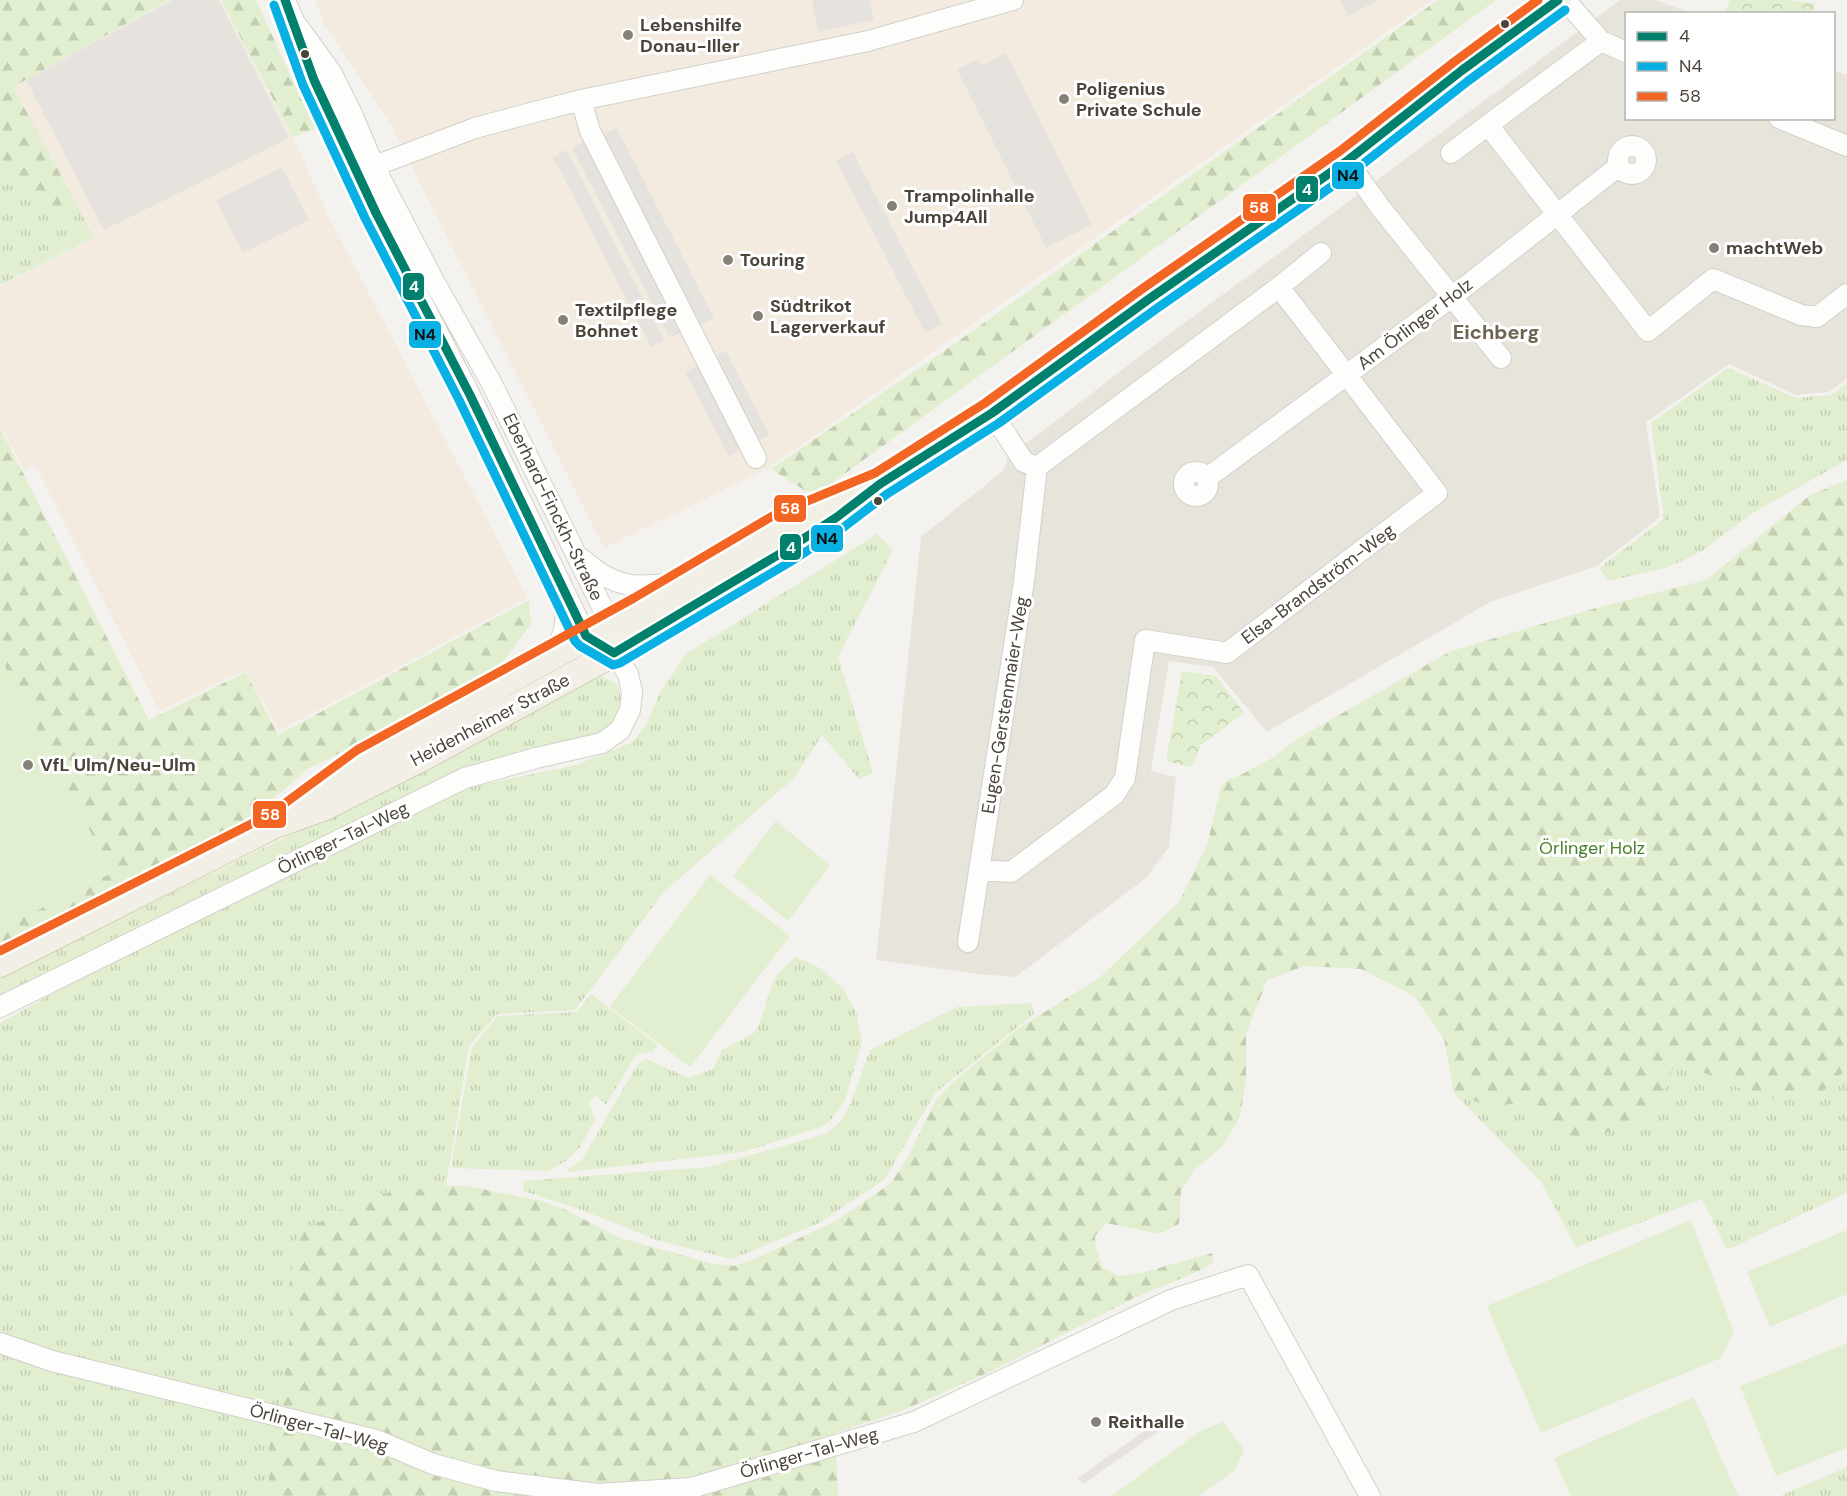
<svg xmlns="http://www.w3.org/2000/svg" width="1847" height="1496" font-family="'DM Sans',sans-serif">
<style>
.residential{fill:#e7e4dc}
.commercial{fill:#f3ebdf}
.grass{fill:url(#grass-tufts)}
.forest{fill:url(#forest-firs)}
.park{fill:url(#park-crowns)}
.pitch{fill:#e1eecf}
.parking{fill:#e6e3df}
.lines{fill:none;stroke-linecap:round;stroke-linejoin:round}
.minor-casing{stroke:#d2d0cb;stroke-width:22}
.major-casing{stroke:#d6cebb;stroke-width:28}
.minor{stroke:#fdfdfc;stroke-width:20}
.major{stroke:#f2efe6;stroke-width:26}
.bus-1-casing{stroke:#fff;stroke-width:14}
.bus-2-casing{stroke:#fff;stroke-width:14}
.bus-3-casing{stroke:#fff;stroke-width:14}
.bus-1{stroke:#01806d;stroke-width:9}
.bus-2{stroke:#08b0e3;stroke-width:9}
.bus-3{stroke:#f26522;stroke-width:9}
.bus-dot{fill:#4b4439;stroke:#fff;stroke-width:2}
.poi-dot{fill:#868178;stroke:#fff;stroke-width:2}
.labels{text-anchor:middle;stroke-width:6;stroke-linejoin:round;paint-order:stroke}
.poi-label{font-size:18px;font-weight:bold;fill:#4b4439;stroke:#fff;text-anchor:start}
.street-label{font-size:18px;fill:#4b4439;stroke:#fff}
.park-label{font-size:18px;fill:#4a7f2a;stroke:#fff}
.neighbourhood-label{font-size:20px;font-weight:bold;fill:#6e6250;stroke:#fff}
.line-badge{stroke:#fff;stroke-width:2}
.badge-label{font-size:16px;text-anchor:middle;font-weight:bold;fill:#fff}
.pale-badge-label{font-size:16px;text-anchor:middle;font-weight:bold;fill:#111}
</style>
<defs>
<pattern id="grass-tufts" width="24" height="20" patternUnits="userSpaceOnUse" patternTransform="scale(1.5)"><rect width="24" height="20" fill="#e1eecf"/><path d="M3 7l-1-3M5 7V3M7 7l1-3M15 17l-1-3M17 17v-4M19 17l1-3" fill="none" stroke="#c3cdb2"/></pattern>
<pattern id="forest-firs" width="22" height="20" patternUnits="userSpaceOnUse" patternTransform="scale(1.5)"><rect width="22" height="20" fill="#e1eecf"/><path d="M5 1l3.5 6h-7zM16 11l3.5 6h-7z" fill="#c3cdb2"/></pattern>
<pattern id="park-crowns" width="20" height="18" patternUnits="userSpaceOnUse" patternTransform="scale(1.5)"><rect width="20" height="18" fill="#e1eecf"/><path d="M2 6a3 3 0 1 1 6 0M12 15a3 3 0 1 1 6 0" fill="none" stroke="#c3cdb2"/></pattern>
</defs>
<rect width="100%" height="100%" fill="#f4f2ee"/>
<path class="residential" d="M 1620,0 L 1656,0 L 1690,13 L 1626,14 L 1626,118 L 1834,118 L 1834,70 L 1847,75 L 1847,379 L 1829,392 L 1796,395 L 1729,364 L 1646,422 L 1660,517 L 1597,566 L 1490,602 L 1267,732 L 1213,667 L 1169,661 L 1151,771 L 1176,777 L 1169,847 L 1145,879 L 1015,977 L 979,974 L 876,960 L 921,537 L 1004,470 L 1007,458 L 1147,351 Z"/>
<path class="commercial" d="M 170,0 L 220,0 L 293,138 L 329,217 L 528,598 L 279,731 L 246,670 L 159,711 L 35,465 L 24,470 L 0,425 L 0,286 L 95,237 L 13,87 Z
M 315,0 L 1432,0 L 770,467 L 604,548 L 391,125 L 325,25 Z"/>
<path class="grass" d="M 0,172 L 15,173 L 54,210 L 76,203 L 94,237 L 0,285 Z
M 1728,368 L 1796,398 L 1831,395 L 1847,383 L 1847,460 L 1756,511 L 1702,551 L 1666,568 L 1609,581 L 1599,568 L 1664,519 L 1651,423 Z
M 877,534 L 893,550 L 838,657 L 873,773 L 859,779 L 822,735 L 794,778 L 664,892 L 575,1010 L 497,1014 L 469,1046 L 446,1186 L 364,1196 L 288,1292 L 291,1329 L 282,1393 L 269,1448 L 269,1496 L 0,1496 L 0,1023 L 73,982 L 86,971 L 470,787 L 576,765 L 633,742 L 648,722 L 659,694 L 686,654 Z
M 593,674 L 615,682 C 630,706 617,724 595,737 L 471,770 L 0,999 L 0,977 L 280,840 L 583,676 Z
M 796,957 L 822,969 L 844,990 L 856,1012 L 862,1042 L 845,1101 L 830,1121 L 821,1127 L 743,1152 L 569,1172 L 568,1169 L 582,1160 L 637,1065 L 647,1059 L 688,1078 L 713,1069 L 722,1050 L 754,1033 L 759,1025 L 774,979 L 788,963 Z
M 591,994 L 658,1045 L 652,1052 L 639,1054 L 633,1060 L 606,1105 L 596,1095 L 589,1102 L 595,1120 L 580,1147 L 566,1161 L 548,1171 L 451,1168 L 472,1047 L 498,1016 L 577,1012 Z
M 1031,1003 L 1034,1014 L 935,1093 L 884,1180 L 819,1223 L 732,1259 L 659,1241 L 579,1209 L 523,1191 L 523,1181 L 708,1167 L 826,1134 L 842,1120 L 850,1105 L 870,1050 L 957,1007 Z
M 1677,1061 L 1765,1099 L 1816,1097 L 1838,1076 L 1847,1071 L 1847,1193 L 1727,1250 L 1702,1199 L 1576,1247 L 1541,1182 L 1454,1093 L 1487,1106 L 1524,1103 L 1574,1137 L 1661,1093 Z
M 1847,1467 L 1847,1496 L 1780,1496 Z"/>
<path class="forest" d="M 0,0 L 169,0 L 13,87 L 76,203 L 54,210 L 15,173 L 0,172 Z
M 221,0 L 256,0 L 315,129 L 293,137 Z
M 1438,0 L 1496,0 L 817,494 L 804,490 L 771,469 L 950,347 Z
M 0,428 L 149,720 L 246,672 L 278,735 L 529,600 L 531,624 L 502,663 L 437,704 L 306,770 L 262,809 L 199,849 L 0,944 Z
M 1847,480 L 1847,1071 L 1838,1076 L 1817,1097 L 1765,1099 L 1677,1061 L 1661,1093 L 1627,1129 L 1573,1137 L 1524,1103 L 1487,1106 L 1454,1093 L 1444,1039 L 1414,996 L 1361,969 L 1304,966 L 1267,980 L 1246,1034 L 1246,1080 L 1240,1117 L 1222,1147 L 1194,1170 L 1181,1191 L 1179,1224 L 1159,1234 L 1106,1223 L 1095,1236 L 1096,1248 L 1102,1267 L 1120,1276 L 1141,1273 L 1212,1253 L 1213,1262 L 1206,1268 L 1132,1299 L 992,1371 L 901,1411 L 835,1433 L 838,1496 L 269,1496 L 269,1448 L 282,1393 L 291,1329 L 288,1293 L 298,1235 L 364,1196 L 446,1186 L 466,1186 L 542,1201 L 564,1209 L 620,1238 L 710,1263 L 734,1266 L 750,1261 L 834,1222 L 890,1184 L 908,1157 L 936,1099 L 953,1082 L 1019,1028 L 1099,978 L 1179,902 L 1207,845 L 1221,787 L 1228,779 L 1235,778 L 1272,758 L 1297,739 L 1451,651 L 1596,608 L 1706,580 L 1810,495 Z"/>
<path class="park" d="M 1730,0 L 1785,0 L 1815,3 L 1813,13 L 1724,13 Z
M 1182,671 L 1216,676 L 1244,713 L 1201,745 L 1192,767 L 1166,761 Z"/>
<path class="pitch" d="M 0,657 L 112,873 L 0,929 Z
M 776,821 L 830,865 L 788,921 L 733,876 Z
M 710,875 L 790,936 L 690,1067 L 610,1007 Z
M 1691,1220 L 1734,1332 L 1721,1358 L 1541,1433 L 1487,1306 Z
M 1847,1230 L 1847,1294 L 1770,1327 L 1747,1272 Z
M 1847,1343 L 1847,1448 L 1776,1476 L 1740,1386 Z
M 1694,1397 L 1738,1496 L 1571,1496 L 1554,1458 Z
M 1223,1422 L 1244,1450 L 1235,1470 L 1199,1496 L 1111,1496 L 1201,1431 Z"/>
<path class="parking" d="M 172,0 L 219,0 L 289,138 L 104,230 L 26,80 Z
M 812,0 L 870,0 L 874,20 L 818,32 Z
M 1340,0 L 1379,0 L 1348,16 Z
M 1006,53 L 1092,225 L 1046,248 L 957,70 L 977,59 L 983,65 Z
M 617,128 L 714,318 L 700,325 L 603,135 Z
M 586,141 L 683,331 L 670,338 L 572,148 Z
M 567,150 L 664,340 L 651,347 L 553,157 Z
M 853,152 L 942,324 L 925,333 L 836,160 Z
M 282,167 L 309,220 L 243,253 L 216,200 Z
M 726,351 L 769,435 L 729,456 L 685,372 Z
M 1167,1415 L 1172,1422 L 1083,1484 L 1078,1478 Z"/>
<g class="lines">
<defs>
<path id="minor" d="M 285,0 L 294,21 L 314,80 L 376,213 L 470,395 L 586,636 L 599,644
M 1565,0 L 1601,41 L 1626,52
M 1601,41 L 1488,125 L 1648,331 L 1713,279 L 1801,315 L 1817,317 L 1847,294
M 581,100 L 590,131 L 756,458
M 1779,118 L 1847,146
M1618 160a14 14 0 1 1 28 0a14 14 0 1 1-28 0Z
M 1451,153 L 1488,125
M 1347,161 L 1380,207 L 1501,358
M 364,170 L 475,128 L 527,114 L 581,100 L 868,41 L 1013,0
M 992,413 L 1024,462 L 1037,467
M1184 484a12 12 0 1 1 24 0a12 12 0 1 1-24 0Z
M 1207,478 L 1452,297 L 1619,166
M 582,559 C 614,588 635,589 676,582
M 550,656 C 566,636 568,622 563,597
M 980,870 L 1011,872 L 1114,795 L 1125,778 L 1145,640 L 1227,653 L 1437,493 L 1279,287
M 968,942 L 1024,581 L 1037,467 L 1279,287 L 1321,253
M 0,1007 L 465,778 L 536,758 L 602,743 L 620,730 L 630,710 L 632,692 L 628,674 L 614,653 L 610,623 L 491,382 L 435,283 L 374,166 L 353,116 L 331,72 L 294,21
M 0,1343 L 52,1361 L 376,1440 L 433,1464 L 496,1481 L 598,1494 L 691,1488 L 914,1422 L 1171,1300 L 1248,1275 L 1370,1496"/>
<path id="major" d="M 301,805 L 363,761 L 640,608 L 782,524 L 851,495
M 0,964 L 275,825 L 325,807 L 424,757 L 614,653 L 783,552 L 837,517 L 880,484 L 992,413 L 1149,299 L 1347,161 L 1461,71 L 1558,0"/>
</defs>
<use href="#minor" class="minor-casing"/>
<use href="#major" class="major-casing"/>
<use href="#minor" class="minor"/>
<use href="#major" class="major"/>
<defs>
<path id="bus-1" d="M 285,0 L 314,80 L 376,213 L 470,395 L 586,636 L 614,653 L 783,552 L 837,517 L 880,484 L 992,413 L 1149,299 L 1347,161 L 1461,71 L 1558,0"/>
<path id="bus-2" d="M 274,5 L 303,85 L 365,218 L 459,400 L 575,641 L 580,646 L 613,665 L 620,663 L 790,562 L 844,527 L 887,494 L 999,423 L 1156,309 L 1354,171 L 1468,81 L 1565,10"/>
<path id="bus-3" d="M 0,951 L 269,815 L 357,750 L 634,598 L 776,514 L 875,473 L 985,403 L 1142,289 L 1340,151 L 1454,62 L 1538,0"/>
</defs>
<use href="#bus-1" class="bus-1-casing"/>
<use href="#bus-2" class="bus-2-casing"/>
<use href="#bus-3" class="bus-3-casing"/>
<use href="#bus-1" class="bus-1"/>
<use href="#bus-2" class="bus-2"/>
<use href="#bus-3" class="bus-3"/>
</g>
<g class="bus-dot">
<circle cx="1505" cy="24" r="5"/>
<circle cx="305" cy="54" r="5"/>
<circle cx="878" cy="501" r="5"/>
</g>
<g class="poi-dot">
<circle cx="628" cy="35" r="6"/>
<circle cx="1064" cy="99" r="6"/>
<circle cx="892" cy="206" r="6"/>
<circle cx="1714" cy="248" r="6"/>
<circle cx="728" cy="260" r="6"/>
<circle cx="758" cy="316" r="6"/>
<circle cx="563" cy="320" r="6"/>
<circle cx="28" cy="765" r="6"/>
<circle cx="1096" cy="1422" r="6"/>
</g>
<g class="labels">
<g class="poi-label">
<text x="640" y="31">Lebenshilfe<tspan x="640" dy="21">Donau-Iller</tspan></text>
<text x="1076" y="95">Poligenius<tspan x="1076" dy="21">Private Schule</tspan></text>
<text x="904" y="202">Trampolinhalle<tspan x="904" dy="21">Jump4All</tspan></text>
<text x="1726" y="254">machtWeb</text>
<text x="740" y="266">Touring</text>
<text x="770" y="312">Südtrikot<tspan x="770" dy="21">Lagerverkauf</tspan></text>
<text x="575" y="316">Textilpflege<tspan x="575" dy="21">Bohnet</tspan></text>
<text x="40" y="771">VfL Ulm/Neu-Ulm</text>
<text x="1108" y="1428">Reithalle</text>
</g>
<g class="street-label">
<text transform="translate(1415 324) rotate(-37)" y="6">Am Örlinger Holz</text>
<text transform="translate(553 507) rotate(64)" y="6">Eberhard-Finckh-Straße</text>
<text transform="translate(1318 584) rotate(-37)" y="6">Elsa-Brandström-Weg</text>
<text transform="translate(1005 705) rotate(-81)" y="6">Eugen-Gerstenmaier-Weg</text>
<text transform="translate(490 720) rotate(-28)" y="6">Heidenheimer Straße</text>
<text transform="translate(343 838) rotate(-26)" y="6">Örlinger-Tal-Weg</text>
<text transform="translate(319 1428) rotate(15)" y="6">Örlinger-Tal-Weg</text>
<text transform="translate(809 1453) rotate(-16)" y="6">Örlinger-Tal-Weg</text>
</g>
<g class="park-label">
<text x="1592" y="854">Örlinger Holz</text>
</g>
<g class="neighbourhood-label">
<text x="1496" y="339">Eichberg</text>
</g>
</g>
<g class="line-badge">
<rect x="1331" y="161" width="34" height="29" rx="6" fill="#08b0e3"/>
<rect x="1295" y="175" width="24" height="28" rx="6" fill="#01806d"/>
<rect x="1242" y="193" width="35" height="29" rx="6" fill="#f26522"/>
<rect x="402" y="272" width="23" height="29" rx="6" fill="#01806d"/>
<rect x="408" y="320" width="34" height="29" rx="6" fill="#08b0e3"/>
<rect x="773" y="494" width="34" height="29" rx="6" fill="#f26522"/>
<rect x="810" y="524" width="34" height="29" rx="6" fill="#08b0e3"/>
<rect x="779" y="533" width="23" height="28" rx="6" fill="#01806d"/>
<rect x="252" y="800" width="35" height="29" rx="6" fill="#f26522"/>
</g>
<g class="badge-label">
<text x="1307" y="195">4</text>
<text x="1259" y="213">58</text>
<text x="414" y="292">4</text>
<text x="790" y="514">58</text>
<text x="791" y="553">4</text>
<text x="270" y="820">58</text>
</g>
<g class="pale-badge-label">
<text x="1348" y="181">N4</text>
<text x="425" y="340">N4</text>
<text x="827" y="544">N4</text>
</g>
<rect x="1625" y="12" width="210" height="108" fill="#ffffff" stroke="#b7b4b0" stroke-width="1.5"/>
<rect x="1637" y="32" width="30" height="9" fill="#01806d" stroke="#b7b4b0" stroke-width="1.5"/>
<text x="1679" y="42" font-size="18" fill="#4b4439">4</text>
<rect x="1637" y="62" width="30" height="9" fill="#08b0e3" stroke="#b7b4b0" stroke-width="1.5"/>
<text x="1679" y="72" font-size="18" fill="#4b4439">N4</text>
<rect x="1637" y="92" width="30" height="9" fill="#f26522" stroke="#b7b4b0" stroke-width="1.5"/>
<text x="1679" y="102" font-size="18" fill="#4b4439">58</text>
</svg>
